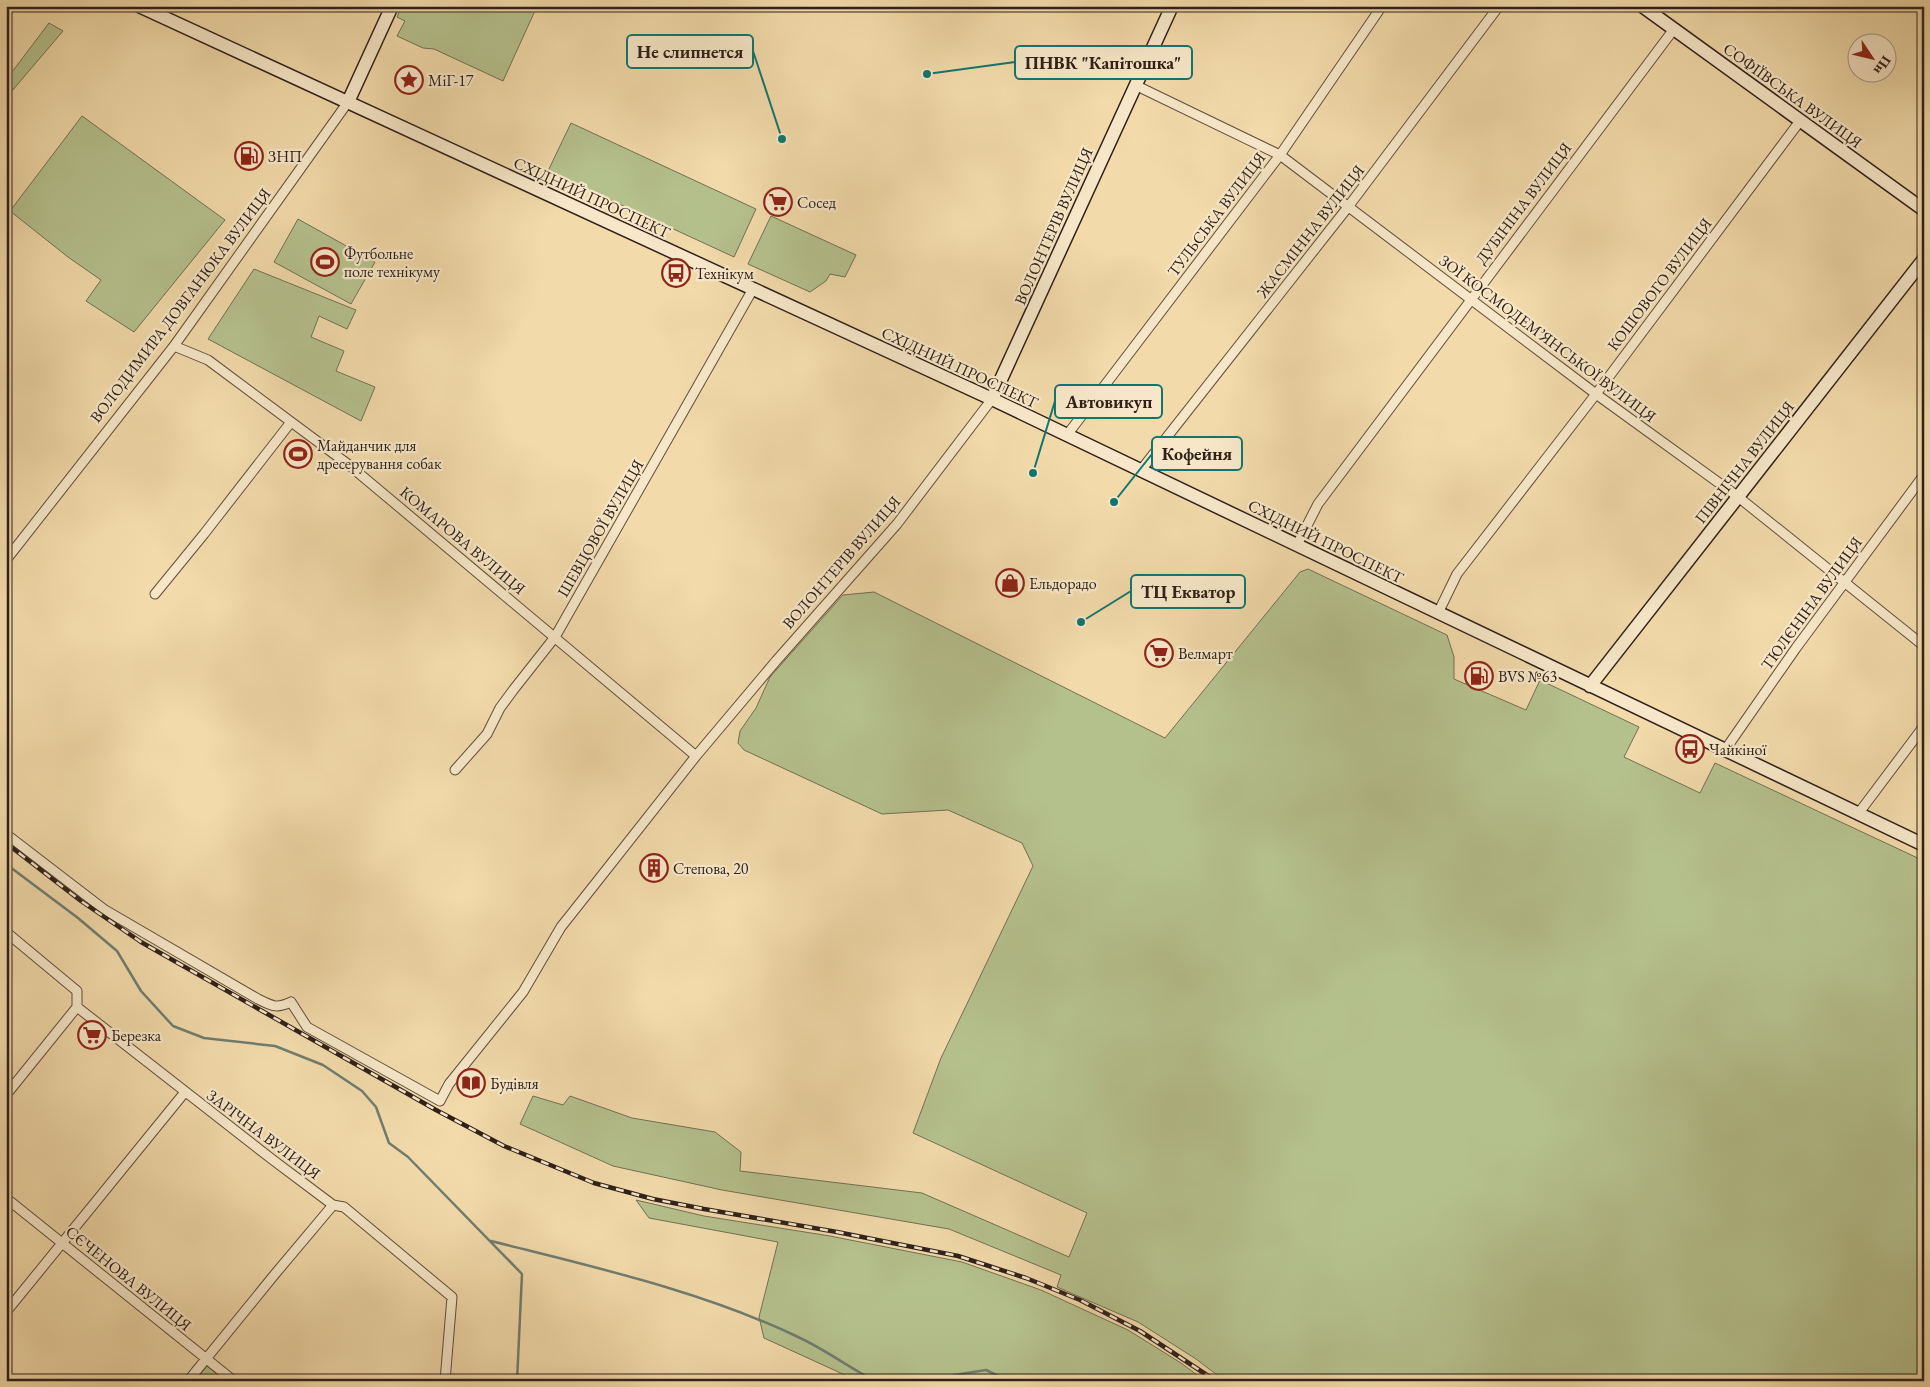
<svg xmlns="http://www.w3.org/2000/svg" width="1930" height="1387" font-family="'EB Garamond',serif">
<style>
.green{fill:#b5c18d;stroke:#727053}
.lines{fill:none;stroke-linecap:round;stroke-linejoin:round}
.stream{stroke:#707d70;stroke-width:2.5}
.street-casing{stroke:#604e3d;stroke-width:11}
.secondary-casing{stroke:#2f2019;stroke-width:15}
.street{stroke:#f7e7c8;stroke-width:9}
.secondary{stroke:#f7e7c8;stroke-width:12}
.rail-casing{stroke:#2f2019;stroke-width:4.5}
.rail{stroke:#f7e7c8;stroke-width:2.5;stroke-dasharray:8;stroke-linecap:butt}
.labels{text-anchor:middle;stroke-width:4.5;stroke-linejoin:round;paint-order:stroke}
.poi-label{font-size:16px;fill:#2f2019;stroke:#f7e7c8;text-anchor:start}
.street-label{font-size:16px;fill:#2f2019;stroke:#f7e7c8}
.leader{fill:none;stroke:#0f766e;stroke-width:2}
.callout-dot{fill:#0f766e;stroke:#f7e7c8;stroke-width:2}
.callout{fill:#f7e7c8;stroke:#0f766e;stroke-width:2}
.callout-label{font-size:18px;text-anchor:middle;font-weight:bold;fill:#2f2019}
</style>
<rect width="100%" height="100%" fill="#f2daaa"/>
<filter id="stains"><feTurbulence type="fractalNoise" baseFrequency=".004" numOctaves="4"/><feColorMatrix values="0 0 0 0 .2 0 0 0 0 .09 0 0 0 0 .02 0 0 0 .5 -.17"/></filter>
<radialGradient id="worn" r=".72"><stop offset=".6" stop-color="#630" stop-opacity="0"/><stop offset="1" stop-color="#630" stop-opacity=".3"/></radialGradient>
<path class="green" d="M 402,6 L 531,6 L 534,13 L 503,81 L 434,49 L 423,48 L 397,36 L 405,21 L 397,17 Z
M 49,23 L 63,31 L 6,98 L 6,80 Z
M 82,116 L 225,220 L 134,332 L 86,301 L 101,280 L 68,257 L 10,211 Z
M 571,123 L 756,209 L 734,257 L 548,171 Z
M 771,216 L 856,255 L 845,277 L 830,274 L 826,281 L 810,292 L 748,264 Z
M 298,219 L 375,262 L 351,304 L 274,262 Z
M 254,269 L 356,310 L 347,329 L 319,316 L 311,337 L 344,351 L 336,371 L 375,387 L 361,421 L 208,339 Z
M 1308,569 L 1447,635 L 1454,657 L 1454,679 L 1526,710 L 1540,680 L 1639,727 L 1624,757 L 1700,793 L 1715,763 L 1924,861 L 1924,1381 L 1225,1381 L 1196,1359 L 1138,1322 L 1057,1287 L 1061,1275 L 949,1229 L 722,1190 L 613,1166 L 520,1124 L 533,1096 L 563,1105 L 570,1096 L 632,1118 L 715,1132 L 741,1152 L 740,1171 L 922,1193 L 1069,1257 L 1087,1213 L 913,1133 L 941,1058 L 1033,866 L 1022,843 L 948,810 L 882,814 L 744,750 L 738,743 L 740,731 L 756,708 L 770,677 L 843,595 L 874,592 L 1165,738 L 1300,572 Z
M 636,1200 L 704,1216 L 830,1236 L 962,1262 L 1041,1290 L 1128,1330 L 1181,1363 L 1205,1381 L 858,1381 L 764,1338 L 759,1317 L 778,1242 L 649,1218 Z
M 207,1366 L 225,1381 L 195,1381 Z"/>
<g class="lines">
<path class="stream" d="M 6,864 L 78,918 L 117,951 L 141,991 L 173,1026 L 204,1038 L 275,1046 L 323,1065 L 362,1091 L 376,1107 L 389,1143 L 408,1157 L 522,1274 L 517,1381
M 491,1241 C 593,1267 699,1290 796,1336 C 823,1348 848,1367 875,1381
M 942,1381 L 954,1375 L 986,1370 L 1009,1381"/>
<defs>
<path id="street" d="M 1135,85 L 1280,155 L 1596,394 L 1737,496 L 1924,646
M 174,346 L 208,360 L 349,465 L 696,756
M 1067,435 L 1280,155 L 1382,6
M 1141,470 L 1348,207 L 1499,6
M 1297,545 L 1318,504 L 1674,29
M 6,560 L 174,346 L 348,102
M 155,594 L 204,534 L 291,422
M 1438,613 L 1457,574 L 1596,394 L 1800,121
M 1725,750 L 1796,648 L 1924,475
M 455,770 L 487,734 L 500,708 L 514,689 L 555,637 L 753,289
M 1858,814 L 1924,726
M 6,834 L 105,910 L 258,999 C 272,1006 276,1009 291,1002 L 307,1027 L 440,1101 L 449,1084 L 523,992 L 561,927 L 599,879 L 696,756 L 776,661 L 897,524 L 992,399
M 6,932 L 77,991 L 77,1007
M 77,1007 L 273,1160 L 333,1205 L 344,1207 L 452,1297 L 445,1381
M 6,1095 L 77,1007
M 6,1198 L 234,1381
M 6,1312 L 185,1092
M 188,1381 L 275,1274 L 333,1205"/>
<path id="secondary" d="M 139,6 L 992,399 L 1924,845
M 1642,6 L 1924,210
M 348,102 L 392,6
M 992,399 L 1172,6
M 1590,686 L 1924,259"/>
</defs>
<use href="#street" class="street-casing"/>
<use href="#secondary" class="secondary-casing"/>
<use href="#street" class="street"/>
<use href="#secondary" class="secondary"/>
<defs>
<path id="rail" d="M 6,843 L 81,901 L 141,942 L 436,1110 L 504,1146 L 594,1183 L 653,1199 L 704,1209 L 837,1232 L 958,1256 L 1026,1278 L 1080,1300 L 1140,1331 L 1216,1381"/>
</defs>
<use href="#rail" class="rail-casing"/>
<use href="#rail" class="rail"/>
</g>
<defs>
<symbol id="sight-ring" viewBox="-11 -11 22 22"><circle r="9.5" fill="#f7e7c8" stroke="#8f2418" stroke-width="1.5"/><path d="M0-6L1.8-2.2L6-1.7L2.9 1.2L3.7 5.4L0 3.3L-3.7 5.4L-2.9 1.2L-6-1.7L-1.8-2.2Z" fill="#8f2418"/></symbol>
<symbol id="fuel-ring" viewBox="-11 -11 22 22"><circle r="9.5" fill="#f7e7c8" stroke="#8f2418" stroke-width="1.5"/><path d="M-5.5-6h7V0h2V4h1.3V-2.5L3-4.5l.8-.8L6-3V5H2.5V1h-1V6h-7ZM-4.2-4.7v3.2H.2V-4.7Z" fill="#8f2418"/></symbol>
<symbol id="supermarket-ring" viewBox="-11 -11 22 22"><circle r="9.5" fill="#f7e7c8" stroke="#8f2418" stroke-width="1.5"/><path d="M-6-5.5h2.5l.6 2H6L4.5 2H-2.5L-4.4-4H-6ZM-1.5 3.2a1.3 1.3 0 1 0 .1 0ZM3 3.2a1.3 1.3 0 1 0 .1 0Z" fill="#8f2418"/></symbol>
<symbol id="stadium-ring" viewBox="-11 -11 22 22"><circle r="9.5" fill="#f7e7c8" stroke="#8f2418" stroke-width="1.5"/><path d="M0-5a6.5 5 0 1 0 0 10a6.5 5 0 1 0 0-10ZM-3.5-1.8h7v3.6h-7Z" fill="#8f2418"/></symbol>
<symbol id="bus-ring" viewBox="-11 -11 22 22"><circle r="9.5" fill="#f7e7c8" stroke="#8f2418" stroke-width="1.5"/><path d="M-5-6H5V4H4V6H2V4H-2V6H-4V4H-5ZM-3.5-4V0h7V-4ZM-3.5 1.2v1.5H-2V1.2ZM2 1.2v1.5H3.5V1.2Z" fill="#8f2418"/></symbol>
<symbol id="shop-ring" viewBox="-11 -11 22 22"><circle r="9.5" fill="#f7e7c8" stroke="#8f2418" stroke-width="1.5"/><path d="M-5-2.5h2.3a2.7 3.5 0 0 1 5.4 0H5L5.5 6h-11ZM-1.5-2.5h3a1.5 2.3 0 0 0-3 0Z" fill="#8f2418"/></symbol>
<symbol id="building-ring" viewBox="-11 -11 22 22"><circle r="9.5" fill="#f7e7c8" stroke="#8f2418" stroke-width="1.5"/><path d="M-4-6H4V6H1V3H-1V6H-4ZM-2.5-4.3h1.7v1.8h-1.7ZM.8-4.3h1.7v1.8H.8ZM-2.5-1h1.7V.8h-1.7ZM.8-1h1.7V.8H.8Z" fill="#8f2418"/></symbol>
<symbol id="library-ring" viewBox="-11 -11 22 22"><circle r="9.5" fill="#f7e7c8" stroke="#8f2418" stroke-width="1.5"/><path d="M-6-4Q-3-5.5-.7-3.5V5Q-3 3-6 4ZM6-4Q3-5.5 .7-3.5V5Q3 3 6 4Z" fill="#8f2418"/></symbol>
</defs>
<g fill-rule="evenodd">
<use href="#sight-ring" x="393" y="64" width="32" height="32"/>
<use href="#fuel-ring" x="233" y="140" width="32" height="32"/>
<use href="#supermarket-ring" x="762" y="186" width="32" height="32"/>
<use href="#stadium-ring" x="309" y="246" width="32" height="32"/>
<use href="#bus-ring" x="660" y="257" width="32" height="32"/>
<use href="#stadium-ring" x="282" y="438" width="32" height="32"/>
<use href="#shop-ring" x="994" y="567" width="32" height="32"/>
<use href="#supermarket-ring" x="1143" y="637" width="32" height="32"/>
<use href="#fuel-ring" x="1463" y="660" width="32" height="32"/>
<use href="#bus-ring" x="1674" y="733" width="32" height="32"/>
<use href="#building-ring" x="638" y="852" width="32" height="32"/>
<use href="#supermarket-ring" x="76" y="1019" width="32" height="32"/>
<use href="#library-ring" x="455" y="1067" width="32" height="32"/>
</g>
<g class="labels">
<g class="poi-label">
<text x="428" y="86">МіГ-17</text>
<text x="268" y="162">ЗНП</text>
<text x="797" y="208">Сосед</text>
<text x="344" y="259">Футбольне<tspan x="344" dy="18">поле технікуму</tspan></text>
<text x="695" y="279">Технікум</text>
<text x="317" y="451">Майданчик для<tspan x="317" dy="18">дресерування собак</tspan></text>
<text x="1029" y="589">Ельдорадо</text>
<text x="1178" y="659">Велмарт</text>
<text x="1498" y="682">BVS №63</text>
<text x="1709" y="755">Чайкіної</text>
<text x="673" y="874">Степова, 20</text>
<text x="111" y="1041">Березка</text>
<text x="490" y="1089">Будівля</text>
</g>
<g class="street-label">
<text transform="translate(1793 95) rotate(36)" y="6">СОФІЇВСЬКА ВУЛИЦЯ</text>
<text transform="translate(592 197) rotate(25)" y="6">СХІДНИЙ ПРОСПЕКТ</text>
<text transform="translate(1523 203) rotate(-53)" y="6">ДУБІНІНА ВУЛИЦЯ</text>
<text transform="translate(1216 214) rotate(-53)" y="6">ТУЛЬСЬКА ВУЛИЦЯ</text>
<text transform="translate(1053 226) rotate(-66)" y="6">ВОЛОНТЕРІВ ВУЛИЦЯ</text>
<text transform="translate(1310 231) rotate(-52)" y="6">ЖАСМІННА ВУЛИЦЯ</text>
<text transform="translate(1659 284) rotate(-53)" y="6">КОШОВОГО ВУЛИЦЯ</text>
<text transform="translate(180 305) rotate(-53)" y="6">ВОЛОДИМИРА ДОВГАНЮКА ВУЛИЦЯ</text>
<text transform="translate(1548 338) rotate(37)" y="6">ЗОЇ КОСМОДЕМ’ЯНСЬКОЇ ВУЛИЦЯ</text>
<text transform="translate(960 367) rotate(25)" y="6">СХІДНИЙ ПРОСПЕКТ</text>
<text transform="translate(1744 462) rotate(-52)" y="6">ПІВНІЧНА ВУЛИЦЯ</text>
<text transform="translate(600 528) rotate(-60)" y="6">ШЕВЦОВОЇ ВУЛИЦЯ</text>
<text transform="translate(463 540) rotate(40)" y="6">КОМАРОВА ВУЛИЦЯ</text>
<text transform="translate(1326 541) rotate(26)" y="6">СХІДНИЙ ПРОСПЕКТ</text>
<text transform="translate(841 562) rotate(-49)" y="6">ВОЛОНТЕРІВ ВУЛИЦЯ</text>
<text transform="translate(1811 603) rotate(-54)" y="6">ТЮЛЄНІНА ВУЛИЦЯ</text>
<text transform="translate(264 1134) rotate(37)" y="6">ЗАРІЧНА ВУЛИЦЯ</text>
<text transform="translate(129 1278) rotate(39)" y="6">СЄЧЕНОВА ВУЛИЦЯ</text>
</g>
</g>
<path class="leader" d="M782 139L753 51M927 74L1015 62M1033 473L1055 401M1114 502L1152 454M1081 622L1131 591"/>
<g class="callout-dot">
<circle cx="782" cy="139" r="5"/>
<circle cx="927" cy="74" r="5"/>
<circle cx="1033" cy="473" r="5"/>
<circle cx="1114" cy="502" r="5"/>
<circle cx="1081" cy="622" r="5"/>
</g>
<g class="callout">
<rect x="627" y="35" width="126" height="33" rx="5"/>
<rect x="1015" y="46" width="177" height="33" rx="5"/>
<rect x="1055" y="385" width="107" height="33" rx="5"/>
<rect x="1152" y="437" width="90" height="33" rx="5"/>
<rect x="1131" y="575" width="114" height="33" rx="5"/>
</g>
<g class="callout-label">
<text x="690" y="58">Не слипнется</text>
<text x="1103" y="69">ПНВК "Капітошка"</text>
<text x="1109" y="408">Автовикуп</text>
<text x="1197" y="460">Кофейня</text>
<text x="1188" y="598">ТЦ Екватор</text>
</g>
<rect width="1930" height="1387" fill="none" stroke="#f2daaa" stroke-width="25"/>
<rect x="8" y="8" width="1915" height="1372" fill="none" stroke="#2f2019" stroke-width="2.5"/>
<rect x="12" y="12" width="1905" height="1362" fill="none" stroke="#2f2019"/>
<g transform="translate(1872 58) rotate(125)"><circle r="24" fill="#f7e7c8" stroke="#a79782"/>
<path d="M0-4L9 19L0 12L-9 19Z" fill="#8f2418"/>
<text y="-8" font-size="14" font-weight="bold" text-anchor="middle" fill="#2f2019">Пн</text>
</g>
<rect width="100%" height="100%" filter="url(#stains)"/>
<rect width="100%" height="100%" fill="url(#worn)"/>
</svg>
